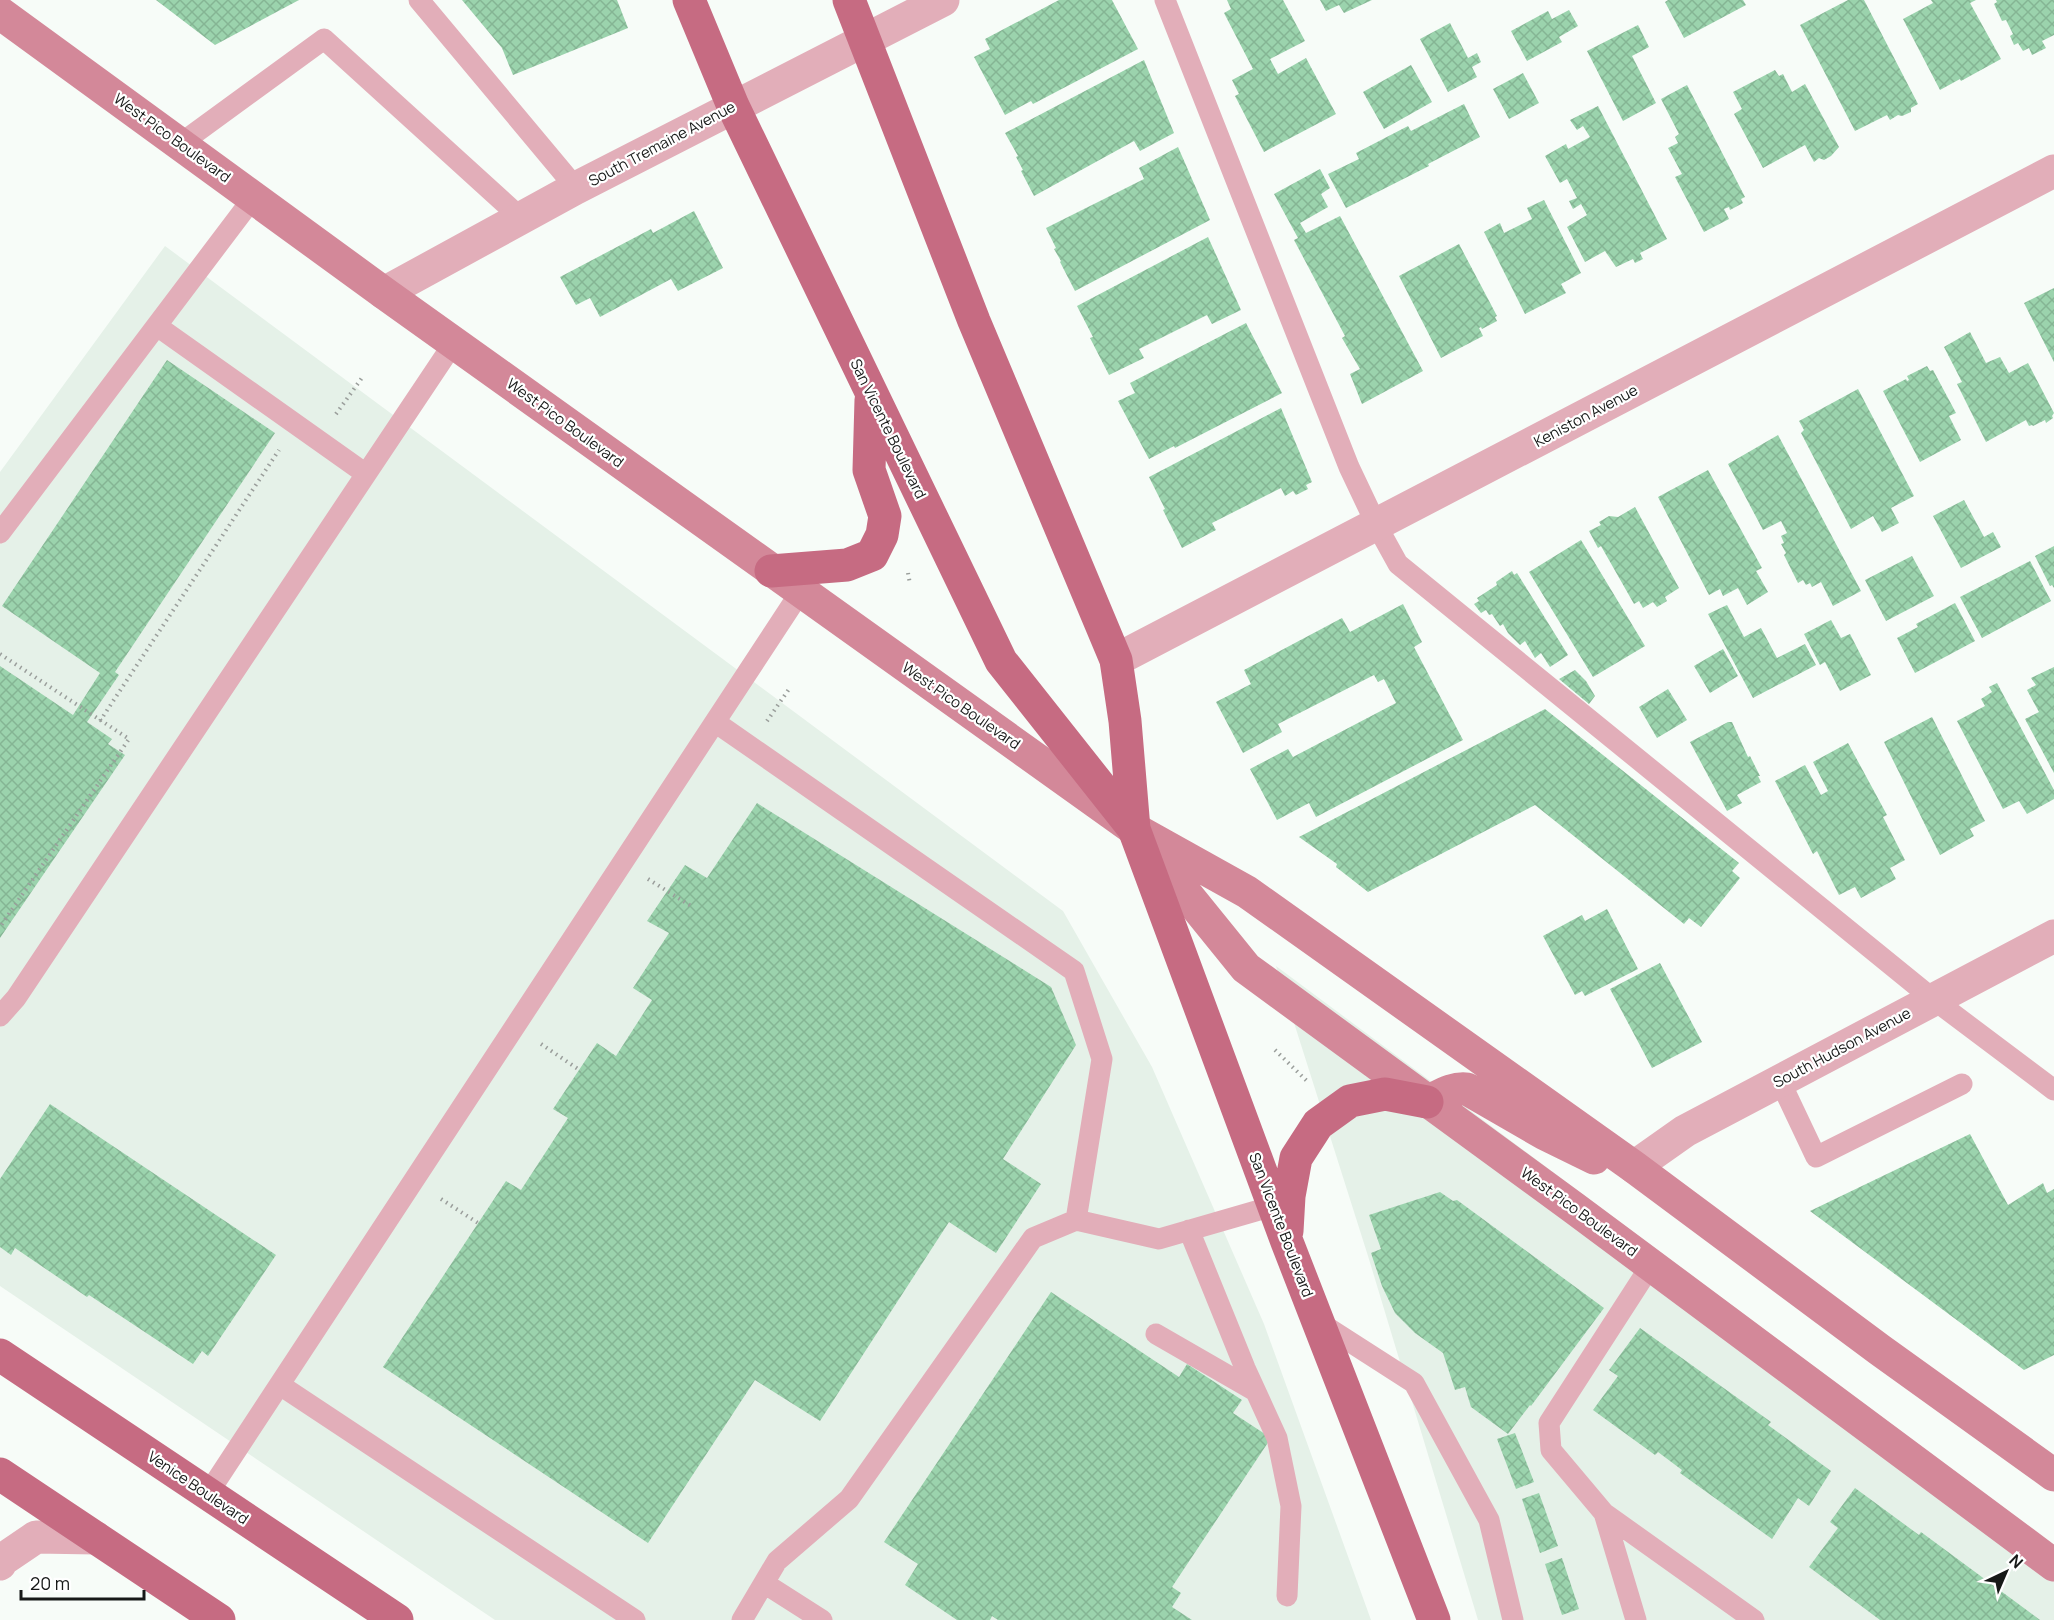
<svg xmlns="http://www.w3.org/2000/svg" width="2054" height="1620" font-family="Manrope,sans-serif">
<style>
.built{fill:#e5f1e8}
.building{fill:url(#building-cross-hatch)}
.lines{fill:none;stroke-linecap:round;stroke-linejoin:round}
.path{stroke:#9a9e9b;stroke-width:4;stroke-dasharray:1.5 4.5;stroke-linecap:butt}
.lane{stroke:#e2aeb9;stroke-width:21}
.street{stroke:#e2aeb9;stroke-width:33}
.secondary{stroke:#d38899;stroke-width:33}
.primary{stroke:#c66b82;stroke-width:33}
.labels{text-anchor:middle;stroke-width:4.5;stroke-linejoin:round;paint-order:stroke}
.street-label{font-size:15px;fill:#171918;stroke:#fff}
</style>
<defs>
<pattern id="building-cross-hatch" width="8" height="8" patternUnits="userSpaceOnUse" patternTransform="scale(1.5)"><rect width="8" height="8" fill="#9bd3ad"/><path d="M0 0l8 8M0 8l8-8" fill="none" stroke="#85b594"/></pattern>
</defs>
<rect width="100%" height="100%" fill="#f7fcf8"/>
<path class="built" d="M 165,246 L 1063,911 L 1152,1067 L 1264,1324 L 1371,1620 L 495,1620 L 0,1286 L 0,472 Z
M 1276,966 L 2054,1545 L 2054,1620 L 1478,1620 L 1368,1256 Z"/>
<path class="building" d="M 156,0 L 299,0 L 215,45 Z
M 462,0 L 617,0 L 628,28 L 513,75 L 502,48 Z
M 1059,0 L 1112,0 L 1138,49 L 1033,104 L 1031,101 L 1005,115 L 974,57 L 990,49 L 985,39 Z
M 1227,0 L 1283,0 L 1305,41 L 1270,59 L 1278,74 L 1306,58 L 1336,114 L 1264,152 L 1235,96 L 1239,94 L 1232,80 L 1253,69 L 1224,13 L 1231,9 Z
M 1320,0 L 1372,0 L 1344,13 L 1339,5 L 1326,11 Z
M 1668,0 L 1743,0 L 1746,5 L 1684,38 L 1665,2 Z
M 1848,0 L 1864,0 L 1918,104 L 1911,108 L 1911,112 L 1902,116 L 1898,115 L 1890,120 L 1887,115 L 1855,131 L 1800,25 Z
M 1931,0 L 1976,0 L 1970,3 L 2001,59 L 1961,81 L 1960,79 L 1940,90 L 1903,19 L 1933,3 Z
M 1996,0 L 2054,0 L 2054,35 L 2042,41 L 2046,48 L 2032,55 L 2029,48 L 2023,51 L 2018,43 L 2014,45 L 2010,36 L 2013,34 L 2006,20 L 2002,21 L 1994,4 L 1997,2 Z
M 1569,10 L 1578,26 L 1559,37 L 1562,42 L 1527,61 L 1511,31 L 1548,11 L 1552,19 Z
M 1450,23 L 1468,58 L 1477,53 L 1481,62 L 1472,67 L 1477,77 L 1448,92 L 1420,39 Z
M 1638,25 L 1649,47 L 1632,56 L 1656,103 L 1623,121 L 1587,51 Z
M 1144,60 L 1174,133 L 1140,151 L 1134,141 L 1034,196 L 1021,171 L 1023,170 L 1016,157 L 1018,156 L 1005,133 Z
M 1411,65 L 1432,102 L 1384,129 L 1363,92 Z
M 1775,70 L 1779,76 L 1783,74 L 1792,92 L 1805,84 L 1839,147 L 1831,156 L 1824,160 L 1819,158 L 1814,162 L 1805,145 L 1763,168 L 1734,114 L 1742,109 L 1733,92 Z
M 1523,73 L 1539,103 L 1509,119 L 1493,89 Z
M 1687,85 L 1745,197 L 1741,199 L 1743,203 L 1730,210 L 1729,207 L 1724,209 L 1729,219 L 1704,232 L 1675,177 L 1682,174 L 1668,148 L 1678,143 L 1675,137 L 1679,134 L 1661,99 Z
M 1464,104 L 1480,137 L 1428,164 L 1429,166 L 1346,208 L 1328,174 L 1359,159 L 1356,153 L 1408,126 L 1411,131 Z
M 1598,106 L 1667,239 L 1640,253 L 1643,259 L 1635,263 L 1633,259 L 1616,267 L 1605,251 L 1585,262 L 1567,227 L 1587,215 L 1581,204 L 1573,209 L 1569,201 L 1577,198 L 1567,179 L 1560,183 L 1545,156 L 1566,144 L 1568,149 L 1590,137 L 1583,126 L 1577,130 L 1570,120 Z
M 1178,147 L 1210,220 L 1075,291 L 1060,262 L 1061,261 L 1054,249 L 1056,248 L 1046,228 L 1144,179 L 1139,168 Z
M 1320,169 L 1330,188 L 1321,194 L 1328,207 L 1300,223 L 1306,233 L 1340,216 L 1423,371 L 1362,404 L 1350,374 L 1360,369 L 1342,338 L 1345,336 L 1294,240 L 1298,238 L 1274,194 Z
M 1544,200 L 1581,273 L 1561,284 L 1566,293 L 1525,314 L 1484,232 L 1500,223 L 1504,233 L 1532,219 L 1527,208 Z
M 694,211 L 723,268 L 678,291 L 671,279 L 600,317 L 590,298 L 576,305 L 560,277 L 651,229 L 653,233 Z
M 1208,237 L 1241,310 L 1212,324 L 1207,315 L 1139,349 L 1144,358 L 1109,375 L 1090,338 L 1093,337 L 1077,306 Z
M 1459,244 L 1497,316 L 1495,317 L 1497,321 L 1482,329 L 1481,327 L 1479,328 L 1483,336 L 1441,358 L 1399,276 Z
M 2054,288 L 2054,362 L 2024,303 Z
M 1246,323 L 1282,393 L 1175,448 L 1174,446 L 1149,459 L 1118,401 L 1135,393 L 1130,383 Z
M 1970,332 L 1986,363 L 2000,357 L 2009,373 L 2028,363 L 2054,413 L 2052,416 L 2053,418 L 2046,423 L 2045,420 L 2033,426 L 2032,425 L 2029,426 L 2026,420 L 1986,442 L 1957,384 L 1962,382 L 1944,347 Z
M 167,360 L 275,433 L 115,672 L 119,675 L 87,722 L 112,739 L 108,744 L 125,755 L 0,938 L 0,666 L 73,715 L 100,673 L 2,606 Z
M 1927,366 L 1930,371 L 1933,370 L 1956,413 L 1949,416 L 1961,440 L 1920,462 L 1883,391 L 1906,379 L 1907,381 L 1909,380 L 1907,376 Z
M 1858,389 L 1914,496 L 1891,508 L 1899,523 L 1882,532 L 1873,516 L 1851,529 L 1801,433 L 1804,430 L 1799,421 Z
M 1281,408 L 1312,482 L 1306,485 L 1308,489 L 1296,495 L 1293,491 L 1285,496 L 1281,488 L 1212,523 L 1216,530 L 1182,548 L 1163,510 L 1165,509 L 1149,477 Z
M 1778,435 L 1861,591 L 1833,606 L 1821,582 L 1812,587 L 1810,583 L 1806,585 L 1803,580 L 1798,583 L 1784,555 L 1786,553 L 1781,544 L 1784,543 L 1781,536 L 1787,533 L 1781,521 L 1763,530 L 1728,464 Z
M 1708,470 L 1762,568 L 1756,571 L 1768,592 L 1747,605 L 1738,588 L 1723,596 L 1720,589 L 1709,595 L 1658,497 Z
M 1964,500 L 1984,537 L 1993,532 L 2001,547 L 1961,568 L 1933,516 Z
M 1635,507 L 1679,588 L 1665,597 L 1667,601 L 1657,607 L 1653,602 L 1643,608 L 1639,601 L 1634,604 L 1601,546 L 1598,548 L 1589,531 L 1601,525 L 1599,522 L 1609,516 L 1618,517 Z
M 1581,540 L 1645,646 L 1593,677 L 1529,572 Z
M 2054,546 L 2054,588 L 2052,585 L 2050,586 L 2035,556 Z
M 1912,556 L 1934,596 L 1886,621 L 1865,580 Z
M 2030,561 L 2051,601 L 1982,638 L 1960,597 Z
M 1512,571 L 1514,575 L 1517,573 L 1568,655 L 1550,667 L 1541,653 L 1535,658 L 1525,641 L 1520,645 L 1508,633 L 1503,624 L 1500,626 L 1492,614 L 1489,615 L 1486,610 L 1481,613 L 1474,604 L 1479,601 L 1477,598 L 1497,585 L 1496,582 Z
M 1955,603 L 1975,641 L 1915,673 L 1897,638 L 1918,627 L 1916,624 Z
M 1403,604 L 1422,642 L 1414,647 L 1463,740 L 1316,817 L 1309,803 L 1277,820 L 1250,769 L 1288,749 L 1293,757 L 1396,703 L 1384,679 L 1378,682 L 1374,675 L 1278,724 L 1282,732 L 1243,753 L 1216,702 L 1251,684 L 1244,670 L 1342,618 L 1350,632 Z
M 1727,605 L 1744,637 L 1761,628 L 1777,658 L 1805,644 L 1816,665 L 1753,698 L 1708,614 Z
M 1831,620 L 1841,638 L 1850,634 L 1871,675 L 1840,691 L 1825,662 L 1820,665 L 1804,634 Z
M 1723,649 L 1738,676 L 1710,693 L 1694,666 Z
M 2054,667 L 2054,773 L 2025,719 L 2039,712 L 2027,690 L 2036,685 L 2031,678 Z
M 1575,670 L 1586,681 L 1595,696 L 1589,704 L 1559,679 Z
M 1997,683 L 2054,790 L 2054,799 L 2027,814 L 2019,801 L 2003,809 L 1957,721 L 1985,706 L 1981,699 L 1992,692 L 1989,687 Z
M 1668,689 L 1687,720 L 1657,738 L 1639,707 Z
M 1545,709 L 1739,863 L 1732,871 L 1740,878 L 1701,927 L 1689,918 L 1684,924 L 1535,805 L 1368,892 L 1336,867 L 1337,864 L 1299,837 Z
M 1932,717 L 1985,821 L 1970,829 L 1974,836 L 1940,855 L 1884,742 Z
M 1728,722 L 1732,722 L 1748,757 L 1750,756 L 1760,776 L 1758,776 L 1761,782 L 1737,795 L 1742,803 L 1727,811 L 1690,742 Z
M 1848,743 L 1887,815 L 1883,817 L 1905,860 L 1890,868 L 1896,879 L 1861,898 L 1855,887 L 1839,895 L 1817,851 L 1813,854 L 1775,781 L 1805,765 L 1821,795 L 1828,791 L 1813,762 Z
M 757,803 L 1051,987 L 1076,1045 L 1003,1159 L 1041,1184 L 996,1253 L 949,1222 L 820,1421 L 755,1380 L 648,1543 L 383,1367 L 506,1181 L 521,1190 L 568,1118 L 553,1109 L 597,1043 L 616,1056 L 652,1000 L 633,988 L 669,933 L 647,921 L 685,865 L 707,878 Z
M 1607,909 L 1638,969 L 1585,996 L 1582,991 L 1575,995 L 1543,936 L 1582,915 L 1585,921 Z
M 1660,963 L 1702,1042 L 1652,1068 L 1610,989 Z
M 50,1104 L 276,1255 L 208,1356 L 202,1351 L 193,1364 L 89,1295 L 87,1297 L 15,1248 L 11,1255 L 0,1247 L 0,1179 Z
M 1970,1134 L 2008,1205 L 2043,1183 L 2047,1193 L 2054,1189 L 2054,1355 L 2024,1370 L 1810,1211 Z
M 1440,1192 L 1453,1201 L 1457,1200 L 1604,1308 L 1531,1406 L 1530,1405 L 1508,1434 L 1471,1407 L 1465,1387 L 1455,1390 L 1443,1353 L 1415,1333 L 1395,1313 L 1382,1286 L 1371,1253 L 1381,1249 L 1369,1215 Z
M 1051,1292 L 1179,1377 L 1187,1364 L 1242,1400 L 1233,1413 L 1271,1438 L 1172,1587 L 1181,1593 L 1172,1607 L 1192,1620 L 998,1620 L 992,1616 L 990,1620 L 957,1620 L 905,1585 L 918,1564 L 884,1542 Z
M 1640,1328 L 1771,1422 L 1768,1425 L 1831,1471 L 1809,1506 L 1798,1498 L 1772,1539 L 1680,1473 L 1682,1470 L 1658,1452 L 1655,1455 L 1593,1410 L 1618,1376 L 1609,1370 Z
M 1515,1433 L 1534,1482 L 1516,1489 L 1497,1439 Z
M 1855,1488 L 1919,1535 L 1921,1532 L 2040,1620 L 1880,1620 L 1809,1567 L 1838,1528 L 1830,1522 Z
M 1539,1493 L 1558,1546 L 1540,1553 L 1522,1499 Z
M 1562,1558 L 1579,1609 L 1562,1615 L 1545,1564 Z"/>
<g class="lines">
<path class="path" d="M 336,414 L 364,375
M 908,573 L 910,584
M 0,654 L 129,739 L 0,927
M 100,721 L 279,450
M 767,721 L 789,689
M 648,879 L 691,906
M 541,1044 L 581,1071
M 1275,1050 L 1309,1083
M 441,1199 L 478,1223"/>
<path class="lane" d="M 419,0 L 576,188
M 1165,0 L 1349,467 L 1377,526 L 1398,564 L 1933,999 L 2054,1090
M 180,144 L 324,39 L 521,218
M 157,326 L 366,474
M 0,533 L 253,198
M 715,722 L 1074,971 L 1102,1059 L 1076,1220
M 0,1016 L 16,998 L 453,344
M 1780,1081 L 1816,1157 L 1962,1084
M 1189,1230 L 1245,1368 L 1277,1438 L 1291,1506 L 1287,1596
M 1651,1265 L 1549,1423 L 1551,1450 L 1604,1513 L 1754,1620
M 1319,1322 L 1414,1383 L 1489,1520 L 1513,1620
M 1156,1334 L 1255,1391
M 280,1385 L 635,1620
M 207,1495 L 801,591
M 1604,1513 L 1636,1620
M 764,1583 L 822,1620
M 742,1620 L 777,1561 L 849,1499 L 1033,1238 L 1076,1220 L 1159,1239 L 1273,1206"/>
<path class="street" d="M 384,293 L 576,188 L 943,0
M 1116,660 L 2054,171
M 1634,1167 L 1685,1131 L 2054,936
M 0,1564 L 2,1560 L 36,1537 L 96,1538"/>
<path class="secondary" d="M 0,13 L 384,293 L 1134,829 L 1247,892 L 1634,1167 L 1880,1350 L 2054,1475
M 1144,842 L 1246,968 L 1574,1208 L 2054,1565
M 1427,1102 C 1440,1096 1453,1087 1467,1089 L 1545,1134 L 1594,1158"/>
<path class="primary" d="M 689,0 L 733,106 L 1001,661 L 1134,829
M 849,0 L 974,321 L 1116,660 L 1125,721 L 1134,829 L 1287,1242 L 1434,1620
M 771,571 L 847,565 L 872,555 L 882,535 L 885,516 L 869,470 L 871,400
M 1287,1231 L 1289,1196 L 1296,1158 L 1318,1124 L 1350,1101 L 1385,1094 L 1427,1102
M 0,1355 L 397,1620
M 0,1474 L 219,1620"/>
</g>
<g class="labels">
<g class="street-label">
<text transform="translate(172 138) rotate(36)" y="5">West Pico Boulevard</text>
<text transform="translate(662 144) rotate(-28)" y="5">South Tremaine Avenue</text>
<text transform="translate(1586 416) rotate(-28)" y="5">Keniston Avenue</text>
<text transform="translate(565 423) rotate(36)" y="5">West Pico Boulevard</text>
<text transform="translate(888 429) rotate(64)" y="5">San Vicente Boulevard</text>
<text transform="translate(961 706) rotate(35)" y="5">West Pico Boulevard</text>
<text transform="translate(1842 1048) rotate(-28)" y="5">South Hudson Avenue</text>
<text transform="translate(1579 1212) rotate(36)" y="5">West Pico Boulevard</text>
<text transform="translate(1281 1225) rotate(69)" y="5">San Vicente Boulevard</text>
<text transform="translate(198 1488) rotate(34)" y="5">Venice Boulevard</text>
</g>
</g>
<g transform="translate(2006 1572) rotate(44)" stroke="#ffffff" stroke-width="4.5" paint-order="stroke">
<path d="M0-4.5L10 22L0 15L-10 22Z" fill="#171918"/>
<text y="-9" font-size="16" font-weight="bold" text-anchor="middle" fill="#171918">N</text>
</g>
<path d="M21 1590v9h123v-9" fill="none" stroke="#171918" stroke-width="3"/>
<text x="30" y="1590" font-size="18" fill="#171918" stroke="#ffffff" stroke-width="4.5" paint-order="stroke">20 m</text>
</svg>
